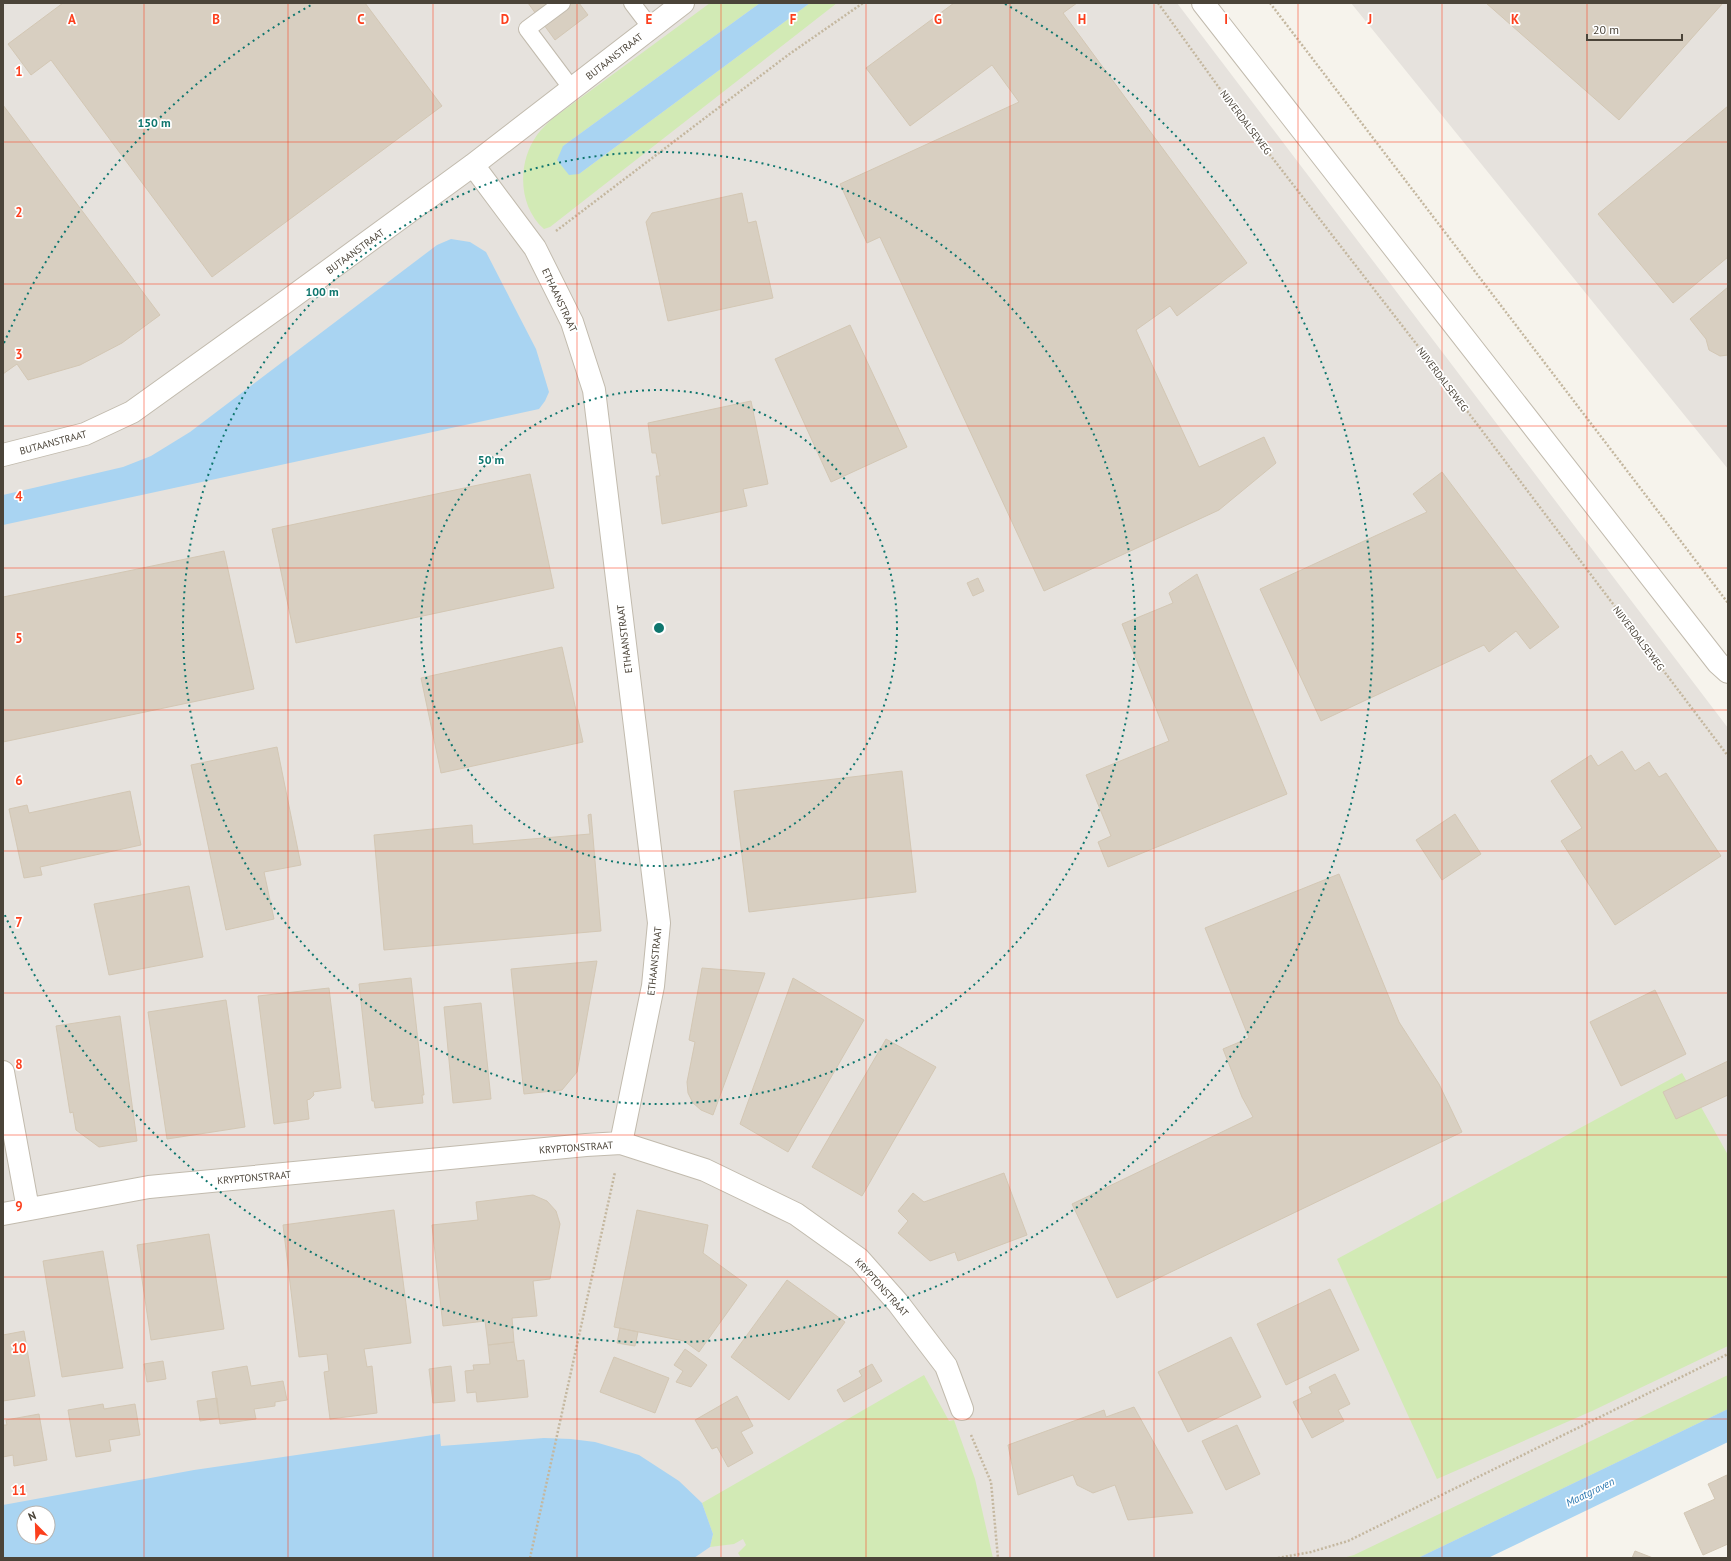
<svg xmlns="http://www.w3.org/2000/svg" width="1731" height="1561" font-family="'PT Sans',sans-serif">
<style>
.industrial{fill:#e6e2dd;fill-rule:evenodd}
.green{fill:#d2eab5}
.water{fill:#a9d4f2;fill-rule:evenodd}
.building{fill:#d8cfc1;stroke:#d3c7b4}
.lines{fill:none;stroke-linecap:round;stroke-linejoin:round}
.service-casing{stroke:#c2bbae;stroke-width:18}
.minor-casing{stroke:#c2bbae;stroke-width:24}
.tertiary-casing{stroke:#c2bbae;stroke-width:24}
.path{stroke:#c4b79f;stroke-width:2.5;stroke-dasharray:2 2;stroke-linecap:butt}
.service{stroke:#fff;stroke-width:16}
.minor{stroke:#fff;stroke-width:22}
.tertiary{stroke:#fff;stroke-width:22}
.grid{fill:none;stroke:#fc3f1d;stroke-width:1;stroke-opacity:0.55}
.ring{fill:none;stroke:#0f766e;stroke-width:2;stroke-dasharray:2 4}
.labels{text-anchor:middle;stroke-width:3.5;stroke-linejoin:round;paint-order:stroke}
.street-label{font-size:10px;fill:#4b4439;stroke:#fff}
.water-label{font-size:11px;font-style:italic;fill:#2e7ab2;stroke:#fff}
.grid-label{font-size:13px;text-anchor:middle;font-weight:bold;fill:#fc3f1d;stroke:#fff;stroke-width:3.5;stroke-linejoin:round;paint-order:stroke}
.centre{fill:#0f766e;stroke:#fff;stroke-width:2}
.ring-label{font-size:12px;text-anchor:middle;font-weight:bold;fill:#0f766e;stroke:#fff;stroke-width:3.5;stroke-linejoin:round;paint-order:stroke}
</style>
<rect width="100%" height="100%" fill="#f6f3ec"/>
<path class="industrial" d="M 3,3 L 1177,3 L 1728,728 L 1728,1420 L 1460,1558 L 3,1558 ZM 24,1513 L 48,1513 L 48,1537 L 24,1537 Z
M 1351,3 L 1728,3 L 1728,469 Z"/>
<path class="green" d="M 710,3 L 760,3 L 563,146 L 579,174 L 810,3 L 837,3 L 550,227 L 544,229 C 518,206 517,163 537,135 C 541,129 547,124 552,119 Z
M 1682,1073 L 1728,1155 L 1728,1346 L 1592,1411 L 1437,1479 L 1337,1259 Z
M 924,1375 L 949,1421 L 954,1420 L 975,1479 L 993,1558 L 741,1558 L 738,1553 L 746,1545 L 743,1539 L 734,1544 L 710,1547 L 713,1534 L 702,1503 Z
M 1728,1375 L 1728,1409 L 1418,1558 L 1343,1558 L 1354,1555 Z"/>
<path class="water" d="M 760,3 L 810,3 L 579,174 L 569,175 L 557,160 L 563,146 Z
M 451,239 L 470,242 L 486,252 L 536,349 L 549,392 L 545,401 L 539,409 L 3,525 L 3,495 L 123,467 L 151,456 L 190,432 L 437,245 Z
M 1728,1409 L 1728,1442 L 1488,1558 L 1418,1558 Z
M 440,1434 L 441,1446 L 544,1438 L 571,1439 L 595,1442 L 639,1455 L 679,1481 L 702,1503 L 713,1534 L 710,1547 L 694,1558 L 3,1558 L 3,1505 L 194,1470 ZM 24,1513 L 48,1513 L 48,1537 L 24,1537 Z"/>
<path class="building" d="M 63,3 L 365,3 L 442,106 L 212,277 L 51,60 L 31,75 L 8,44 Z
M 528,3 L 579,3 L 588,15 L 555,40 Z
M 954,3 L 1077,3 L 1063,13 L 1247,263 L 1177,316 L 1170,306 L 1136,330 L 1199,467 L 1264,437 L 1276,463 L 1219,510 L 1044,591 L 880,237 L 867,243 L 840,184 L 1019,102 L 992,65 L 910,126 L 866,68 Z
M 1486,3 L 1723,3 L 1619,120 Z
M 3,105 L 160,315 L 122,343 L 80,365 L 28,380 L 17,364 L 3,374 Z
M 1728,106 L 1728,257 L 1673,303 L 1598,214 Z
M 742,193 L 748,223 L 756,221 L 773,298 L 668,321 L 646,222 L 652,213 Z
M 1728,287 L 1728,355 L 1720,356 L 1709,350 L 1706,339 L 1690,319 Z
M 850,325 L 907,447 L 831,482 L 775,359 Z
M 751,401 L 768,484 L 743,489 L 747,506 L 662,524 L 656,476 L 660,476 L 656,453 L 652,453 L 648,423 Z
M 1442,472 L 1559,627 L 1530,649 L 1516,631 L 1489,652 L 1484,645 L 1321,721 L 1260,589 L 1427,512 L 1413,494 Z
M 530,474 L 554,588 L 296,643 L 272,529 Z
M 224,551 L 254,689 L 3,742 L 3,597 Z
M 1197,574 L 1287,794 L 1108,867 L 1098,842 L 1111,836 L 1086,775 L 1169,741 L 1122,624 L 1173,603 L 1169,593 Z
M 978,578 L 984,591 L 973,596 L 967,583 Z
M 562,647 L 583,742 L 441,773 L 421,678 Z
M 277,747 L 301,865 L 264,872 L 274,919 L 226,930 L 191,765 Z
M 1622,751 L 1635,771 L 1649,762 L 1659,777 L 1666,773 L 1721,856 L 1615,925 L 1561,841 L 1582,828 L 1551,781 L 1591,755 L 1598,766 Z
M 902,771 L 916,892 L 749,912 L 734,791 Z
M 130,791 L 141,845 L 40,867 L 42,875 L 24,878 L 9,809 L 27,805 L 29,813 Z
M 591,814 L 601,931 L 384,950 L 374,835 L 472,825 L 473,844 L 590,834 L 588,815 Z
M 1455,814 L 1481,854 L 1442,880 L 1416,840 Z
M 1339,874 L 1399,1022 L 1439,1084 L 1462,1132 L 1117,1298 L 1072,1204 L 1253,1117 L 1242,1097 L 1223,1049 L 1249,1038 L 1205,928 Z
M 189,886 L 203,957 L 109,975 L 94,904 Z
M 597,961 L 577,1072 L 562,1090 L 524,1094 L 511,969 Z
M 702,968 L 765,973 L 713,1115 L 701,1110 L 693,1103 L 688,1093 L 687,1082 L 695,1042 L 689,1040 Z
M 411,978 L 424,1095 L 422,1095 L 423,1103 L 375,1108 L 374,1101 L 372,1101 L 359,984 Z
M 793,978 L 864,1020 L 788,1152 L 740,1124 Z
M 329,988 L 341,1088 L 313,1092 L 314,1095 L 310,1099 L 307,1100 L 309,1119 L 274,1124 L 258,996 Z
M 1655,990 L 1686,1054 L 1621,1086 L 1590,1022 Z
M 226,1000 L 245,1127 L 167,1139 L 148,1012 Z
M 481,1003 L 491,1099 L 453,1103 L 444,1007 Z
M 120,1016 L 137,1141 L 99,1147 L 76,1130 L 73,1112 L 70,1113 L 56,1026 Z
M 886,1039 L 936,1067 L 862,1196 L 812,1167 Z
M 1728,1061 L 1728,1095 L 1676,1119 L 1663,1092 Z
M 1004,1173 L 1027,1235 L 958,1261 L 955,1252 L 930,1261 L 898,1233 L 908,1221 L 898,1211 L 913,1193 L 924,1202 Z
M 533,1195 L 547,1201 L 556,1211 L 560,1224 L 550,1279 L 533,1281 L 537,1316 L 512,1318 L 514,1342 L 488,1345 L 485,1321 L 443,1326 L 432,1225 L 478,1220 L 476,1202 Z
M 394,1210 L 411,1343 L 364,1349 L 367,1367 L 372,1366 L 377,1413 L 330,1419 L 324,1372 L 329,1371 L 327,1354 L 299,1357 L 283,1225 Z
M 637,1210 L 708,1225 L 703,1253 L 747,1285 L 699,1352 L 684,1341 L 614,1327 Z
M 209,1234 L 224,1329 L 151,1340 L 137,1245 Z
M 103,1251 L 123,1368 L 62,1377 L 43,1261 Z
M 787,1280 L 845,1322 L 789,1400 L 731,1357 Z
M 1330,1289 L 1359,1350 L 1286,1385 L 1257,1324 Z
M 620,1328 L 638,1332 L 635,1346 L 617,1343 Z
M 24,1331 L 35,1396 L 3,1401 L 3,1335 Z
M 1231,1337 L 1261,1397 L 1188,1432 L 1158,1372 Z
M 514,1342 L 517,1361 L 524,1360 L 528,1397 L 477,1402 L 476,1392 L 467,1393 L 465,1371 L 474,1370 L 473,1365 L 490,1364 L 488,1345 Z
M 685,1349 L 707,1365 L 691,1387 L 676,1382 L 683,1371 L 674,1365 Z
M 614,1357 L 669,1378 L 655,1413 L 600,1392 Z
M 163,1361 L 166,1379 L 147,1382 L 144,1364 Z
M 872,1364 L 882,1381 L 844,1402 L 837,1390 L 862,1376 L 859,1371 Z
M 247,1366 L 251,1386 L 283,1381 L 287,1400 L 275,1402 L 275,1406 L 254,1409 L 256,1419 L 220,1424 L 212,1372 Z
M 451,1366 L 455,1401 L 433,1403 L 429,1369 Z
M 1335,1374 L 1350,1404 L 1338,1410 L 1344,1421 L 1312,1438 L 1293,1402 L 1312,1393 L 1309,1387 Z
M 737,1396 L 753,1426 L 741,1432 L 753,1453 L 728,1467 L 717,1447 L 712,1449 L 695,1420 Z
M 217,1398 L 219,1418 L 200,1421 L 197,1401 Z
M 103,1404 L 104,1409 L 135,1404 L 140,1435 L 109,1440 L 111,1451 L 76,1457 L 68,1410 Z
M 1134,1407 L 1193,1513 L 1128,1520 L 1115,1485 L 1093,1493 L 1077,1485 L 1073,1475 L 1018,1495 L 1008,1445 L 1104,1410 L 1106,1417 Z
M 39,1414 L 47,1460 L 14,1466 L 13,1455 L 3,1457 L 3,1425 L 7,1425 L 6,1420 Z
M 1237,1425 L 1260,1474 L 1226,1490 L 1202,1441 Z
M 1727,1475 L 1728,1544 L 1703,1555 L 1684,1513 L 1715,1499 L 1708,1484 Z
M 1635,1551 L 1653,1558 L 1632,1558 Z"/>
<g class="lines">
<defs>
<path id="service" d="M 562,3 L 527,29 L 572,89
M 632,3 L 651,28"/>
<path id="minor" d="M 473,165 L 535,248 L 572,322 L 594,390 L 659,923 L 653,986 L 621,1143
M 3,455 L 85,434 L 132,412 L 284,303 L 473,165 L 683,3
M 3,1072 L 28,1209
M 3,1214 L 149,1187 L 586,1145 L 621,1143 L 705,1170 L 796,1214 L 859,1259 L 898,1303 L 946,1366 L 962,1409"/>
<path id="tertiary" d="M 1203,3 L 1718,663 L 1728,672"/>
</defs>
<use href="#service" class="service-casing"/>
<use href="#minor" class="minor-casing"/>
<use href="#tertiary" class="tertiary-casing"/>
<path class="path" d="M 1158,3 L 1233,107 L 1421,350 L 1728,756
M 1270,3 L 1728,603
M 556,231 L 788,55 L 863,3
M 971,1435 L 991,1482 L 998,1558
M 530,1558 L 615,1172
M 1278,1558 L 1311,1552 L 1348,1541 L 1728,1354"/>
<use href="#service" class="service"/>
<use href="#minor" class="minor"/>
<use href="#tertiary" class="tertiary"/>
</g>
<path class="grid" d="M 144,3 L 144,1558M 288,3 L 288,1558M 433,3 L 433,1558M 577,3 L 577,1558M 721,3 L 721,1558M 866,3 L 866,1558M 1010,3 L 1010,1558M 1154,3 L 1154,1558M 1298,3 L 1298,1558M 1442,3 L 1442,1558M 1587,3 L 1587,1558M 3,142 L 1728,142M 3,284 L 1728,284M 3,426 L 1728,426M 3,568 L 1728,568M 3,710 L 1728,710M 3,851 L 1728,851M 3,993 L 1728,993M 3,1135 L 1728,1135M 3,1277 L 1728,1277M 3,1419 L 1728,1419"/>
<g class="ring">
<circle cx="659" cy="628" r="238"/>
<circle cx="659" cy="628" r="476"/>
<path d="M4 343A714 714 0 0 1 313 4M1005 4A714 714 0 1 1 4 913"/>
</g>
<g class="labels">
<g class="street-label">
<text transform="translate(614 56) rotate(-38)" y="4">BUTAANSTRAAT</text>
<text transform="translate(1246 122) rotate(53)" y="4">NIJVERDALSEWEG</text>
<text transform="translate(355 251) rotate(-36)" y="4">BUTAANSTRAAT</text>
<text transform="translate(560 300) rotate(65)" y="4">ETHAANSTRAAT</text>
<text transform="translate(1443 379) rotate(53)" y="4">NIJVERDALSEWEG</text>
<text transform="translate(53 442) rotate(-15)" y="4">BUTAANSTRAAT</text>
<text transform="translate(1639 638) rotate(53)" y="4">NIJVERDALSEWEG</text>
<text transform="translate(624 639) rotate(-97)" y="4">ETHAANSTRAAT</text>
<text transform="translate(654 961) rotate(-84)" y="4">ETHAANSTRAAT</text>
<text transform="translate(576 1147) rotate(-4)" y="4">KRYPTONSTRAAT</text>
<text transform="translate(254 1177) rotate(-5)" y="4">KRYPTONSTRAAT</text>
<text transform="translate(882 1287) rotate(48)" y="4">KRYPTONSTRAAT</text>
</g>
<g class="water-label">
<text transform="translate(1590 1492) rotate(-26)" y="4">Maatgraven</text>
</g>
</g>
<g class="grid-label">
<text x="72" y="24">A</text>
<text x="216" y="24">B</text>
<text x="361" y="24">C</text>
<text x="505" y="24">D</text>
<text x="649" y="24">E</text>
<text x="793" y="24">F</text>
<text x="938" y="24">G</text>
<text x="1082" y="24">H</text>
<text x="1226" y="24">I</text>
<text x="1370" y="24">J</text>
<text x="1515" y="24">K</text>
<text x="19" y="76">1</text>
<text x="19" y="217">2</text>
<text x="19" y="359">3</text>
<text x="19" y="501">4</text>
<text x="19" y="643">5</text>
<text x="19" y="785">6</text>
<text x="19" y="927">7</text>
<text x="19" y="1069">8</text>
<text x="19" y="1211">9</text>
<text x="19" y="1353">10</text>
<text x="19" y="1495">11</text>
</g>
<circle cx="659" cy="628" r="6" class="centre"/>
<g class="ring-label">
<text x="154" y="127">150 m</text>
<text x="322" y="296">100 m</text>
<text x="491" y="464">50 m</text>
</g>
<rect width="1731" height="1561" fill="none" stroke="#4b4439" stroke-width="8"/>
<g transform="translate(36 1525) rotate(337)"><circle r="19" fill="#ffffff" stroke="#b7b4b0"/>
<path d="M0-3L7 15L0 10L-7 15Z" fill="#fc3f1d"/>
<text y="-6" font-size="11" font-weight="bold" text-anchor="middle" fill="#4b4439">N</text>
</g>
<path d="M1587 34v6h95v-6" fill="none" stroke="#4b4439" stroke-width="2"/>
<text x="1593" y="34" font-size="12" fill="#4b4439" stroke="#ffffff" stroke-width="3" paint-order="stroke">20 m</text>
</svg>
